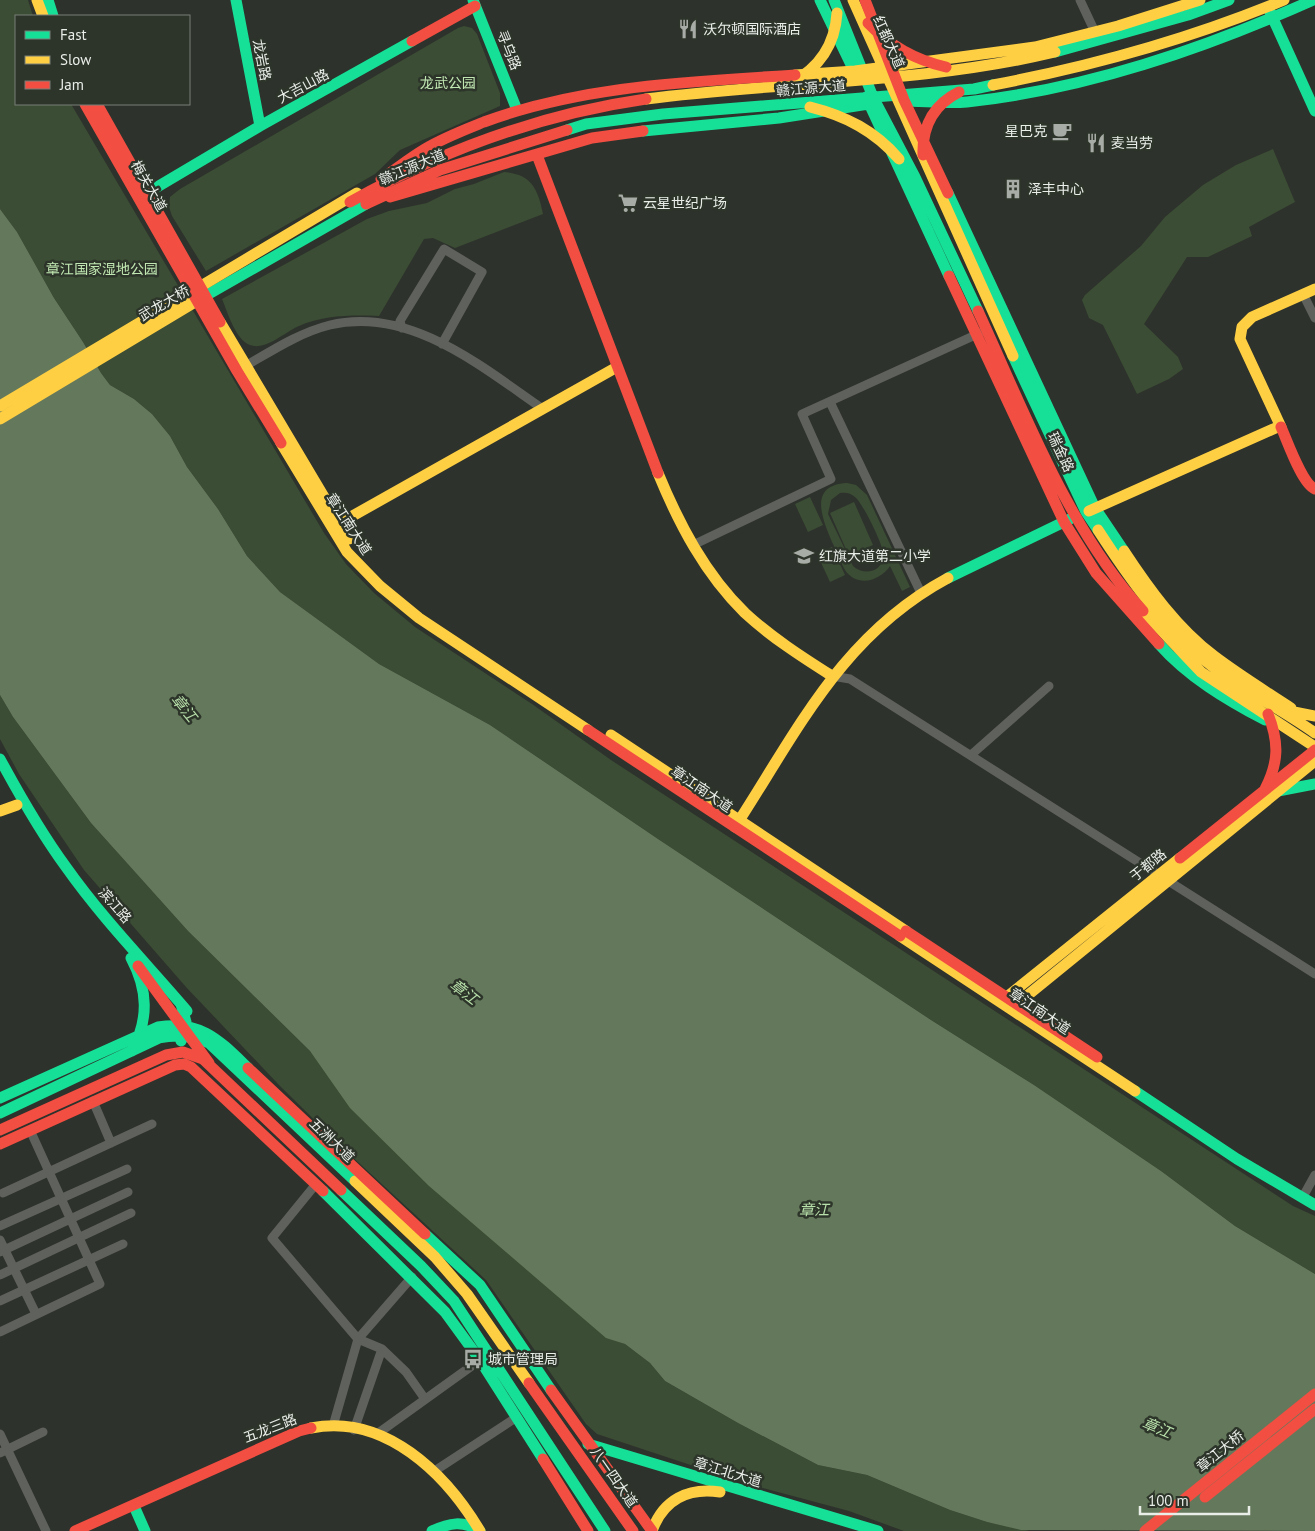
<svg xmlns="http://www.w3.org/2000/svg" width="1315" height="1531" font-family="'PT Sans','Noto Sans SC',sans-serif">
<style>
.green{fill:#3b4d34;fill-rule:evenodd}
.water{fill:#64795b}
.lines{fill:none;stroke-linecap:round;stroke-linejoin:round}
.street{stroke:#5f615d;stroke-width:9}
.fast{stroke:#16e098;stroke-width:11}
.slow{stroke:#ffcf43;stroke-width:11}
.jam{stroke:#f24e42;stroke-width:11}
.labels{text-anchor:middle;stroke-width:5;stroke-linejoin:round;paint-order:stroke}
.poi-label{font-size:14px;fill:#e9eee8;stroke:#2d342a;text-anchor:start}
.street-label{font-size:14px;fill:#e9eee8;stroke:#2d342a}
.park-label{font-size:14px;fill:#c0e7b1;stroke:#2d342a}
.water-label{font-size:15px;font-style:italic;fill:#b8e0aa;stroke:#2d342a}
</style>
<rect width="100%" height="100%" fill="#2e322c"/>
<path class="green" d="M 0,0 L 28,0 L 33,16 L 16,16 L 16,104 L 71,104 L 324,533 L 346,564 L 374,593 L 415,627 L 532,704 L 611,760 L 1293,1206 L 1315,1216 L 1315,1274 L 1235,1226 L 1161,1171 L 1034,1085 L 931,1020 L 658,839 L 490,725 L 379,664 L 280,592 L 247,556 L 218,509 L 187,467 L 170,436 L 152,414 L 134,399 L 110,385 L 101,373 L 83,342 L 54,298 L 17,232 L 0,209 Z
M 464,26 L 472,28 L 477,34 L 500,93 L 500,106 L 400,150 L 375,174 L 206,271 L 172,216 L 169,207 L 170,197 L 180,189 L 458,28 Z
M 1273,149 L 1295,202 L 1249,227 L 1252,236 L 1208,257 L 1187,257 L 1144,324 L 1178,357 L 1183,369 L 1169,379 L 1137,394 L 1103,325 L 1089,318 L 1082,300 L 1085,295 L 1141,246 L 1165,217 L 1203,185 L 1236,165 Z
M 504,172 C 531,174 538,188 543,214 L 455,248 L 433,238 L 424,239 L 379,316 C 352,315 324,315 299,326 C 285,332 265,351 250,345 C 235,339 228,313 222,299 L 367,219 L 389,211 L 427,203 L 455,189 L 474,184 Z
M 847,483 L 856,485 L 867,495 L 910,587 L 902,591 L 890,566 C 880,581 857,588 845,570 C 840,562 837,551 832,542 C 823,520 807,485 847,483 ZM 840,493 C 846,492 851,493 855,497 C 862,502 883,544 883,553 C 885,571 865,577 853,566 L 828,514 L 831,500 Z
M 810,497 L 823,525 L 808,532 L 795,504 Z
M 854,502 L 873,545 L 849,556 L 830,513 Z
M 832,547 L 845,575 L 830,582 L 817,554 Z
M 0,695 L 13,717 L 91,823 L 188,931 L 310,1051 L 329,1074 L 544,1284 L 606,1337 L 625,1344 L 650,1363 L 665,1381 L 738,1423 L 818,1465 L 867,1475 L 950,1510 L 987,1522 L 1030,1531 L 904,1531 L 849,1511 L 748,1484 L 597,1434 L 586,1424 L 486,1280 L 346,1151 L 280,1086 L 186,987 L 84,870 L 19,774 L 0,739 Z"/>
<path class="water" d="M 0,209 L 17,232 L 54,298 L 83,342 L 101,373 L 110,385 L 134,399 L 152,414 L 170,436 L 187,467 L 218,509 L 247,556 L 280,592 L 379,664 L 490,725 L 658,839 L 931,1020 L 1034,1085 L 1161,1171 L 1235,1226 L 1315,1274 L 1315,1531 L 1021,1530 L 987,1522 L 950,1510 L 867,1475 L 818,1465 L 738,1423 L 665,1381 L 650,1363 L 625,1344 L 606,1338 L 429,1186 L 350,1108 L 310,1051 L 188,931 L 91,823 L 13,717 L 0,695 Z"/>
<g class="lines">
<path class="street" d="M 1080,0 L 1095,32
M 1303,294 L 1315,318
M 402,328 L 400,321 L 444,249 L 482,272 L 442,344
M 242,368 C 270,352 298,333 330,325 C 410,306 482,367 543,409
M 830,402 L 921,593
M 693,545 L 831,479 L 802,414 L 982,332
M 832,676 L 850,679 L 1315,974
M 971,755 L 1049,686
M 93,1101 L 111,1143
M 316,1184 L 272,1238 L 358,1339 L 382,1349 L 406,1372 L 425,1399
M 3,1193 L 152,1124
M 1305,1193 L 1315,1175
M 0,1226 L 127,1169
M 0,1240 L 36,1314
M 0,1252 L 128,1192
M 0,1275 L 131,1213
M 0,1301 L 123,1244
M 0,1332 L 100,1284 L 30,1130
M 333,1426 L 358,1339 L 412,1277
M 354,1430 L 382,1349
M 0,1434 L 46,1531
M 377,1434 L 480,1360
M 0,1453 L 43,1432
M 436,1470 L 517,1417"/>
<path class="fast" d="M 48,0 L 53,16
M 236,0 L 260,126
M 473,0 L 517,110
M 820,0 L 857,77
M 834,0 L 873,97 L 915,177 L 978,311
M 1270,12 L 1315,111
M 1055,52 L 1188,15 L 1229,0
M 866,97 L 949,276
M 902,101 C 924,101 945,104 967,102 C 1087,89 1203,49 1313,0
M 567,130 L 586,124 L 663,114 L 974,89 L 993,85
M 643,131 L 779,118 L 875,103
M 147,193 L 260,126 L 412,41
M 948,193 L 1095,508 L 1124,551
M 200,299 L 366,204
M 1013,356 L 1086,512 L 1098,530
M 948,578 L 1070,519
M 1159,644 C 1188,677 1227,700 1265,720
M 0,759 C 20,796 41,833 66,867 C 102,918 146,963 187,1011
M 1278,791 L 1315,784
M 131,958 C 148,990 149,1019 132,1051
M 181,1004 L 186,1022 L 181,1041
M 1135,1091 L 1237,1159 L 1315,1205
M 0,1098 L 158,1027 C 201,1020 219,1040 248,1068
M 0,1113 L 159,1038 C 177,1034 192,1035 209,1043 L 355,1181
M 341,1190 L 421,1266 L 454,1301 L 605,1531
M 323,1191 L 445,1312 L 480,1360 L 543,1459
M 425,1234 L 480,1285 L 551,1390
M 588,1444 L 878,1531
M 134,1506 L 145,1531
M 432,1531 C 449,1523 463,1520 480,1531"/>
<path class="slow" d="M 37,0 L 43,16
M 853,0 L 1013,356
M 795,75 L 855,71 L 1035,47 L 1118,26 L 1200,0
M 791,83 C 819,68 835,45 837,13
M 993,85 C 1093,66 1190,39 1284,0
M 646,99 C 782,81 921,84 1055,52
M 810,107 C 846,116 875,131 899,159
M 220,322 L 349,539
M 0,406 L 357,193
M 0,419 L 200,299
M 1281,427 L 1240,339 L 1242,327 L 1252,317 L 1315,289
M 281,443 L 347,552 L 380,586 L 419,618 L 588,730
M 658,473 C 679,524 705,574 745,613 C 771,637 802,657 832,676
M 1089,511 L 1280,426
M 340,523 L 617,367
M 1098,530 C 1129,578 1163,626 1207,662 C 1240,689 1280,708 1315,733
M 1124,551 C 1149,589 1177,628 1214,656 C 1239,675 1265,691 1291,708
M 1143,611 L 1201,672 L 1315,747
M 1284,710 L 1315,716
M 611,735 L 906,931
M 0,811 L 17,805
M 735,827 C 798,730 842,635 948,578
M 900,936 L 1135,1091
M 1003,1000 L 1180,858
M 1012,1008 L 1315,761
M 355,1181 L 435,1257 L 467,1294 L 529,1383
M 311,1428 C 385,1413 446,1474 480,1531
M 652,1531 C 663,1500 688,1487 720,1492"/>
<path class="jam" d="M 865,0 L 904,100 L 948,193
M 868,23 C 890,46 915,60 946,67
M 412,41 L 475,6
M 85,104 L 237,371 L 281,443
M 97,104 L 220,322
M 537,155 L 658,473
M 923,155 C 922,126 933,105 959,92
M 381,179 C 396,169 410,158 425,149 C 443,138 464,130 484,122 C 584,85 690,82 795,75
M 390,197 L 592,138 L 643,131
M 350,202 C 443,150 541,114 646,99
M 366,204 L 440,170 L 567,130
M 949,276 L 1064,522 L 1096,573 L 1159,644
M 978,311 C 1024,411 1068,529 1143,611
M 1281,427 C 1287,440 1302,484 1315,489
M 588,730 L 900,936
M 1265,789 C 1279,762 1279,742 1268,714
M 1180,858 L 1315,750
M 906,931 L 1097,1057
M 138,966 L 209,1063
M 248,1068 L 425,1234
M 0,1130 L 166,1055 L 183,1052 L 203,1059 L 341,1190
M 0,1144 L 175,1065 L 184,1064 L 191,1067 L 323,1191
M 529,1383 L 633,1531
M 551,1390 L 652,1531
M 543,1459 L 588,1531
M 1205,1497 L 1315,1409
M 75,1531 L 299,1431 L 311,1428
M 1145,1531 L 1315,1394"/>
</g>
<defs>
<symbol id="restaurant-bare" viewBox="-9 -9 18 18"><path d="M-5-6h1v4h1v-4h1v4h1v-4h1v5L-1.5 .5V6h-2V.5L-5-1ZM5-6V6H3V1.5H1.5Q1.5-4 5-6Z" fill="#a8aca6" stroke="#2d342a" stroke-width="2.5" paint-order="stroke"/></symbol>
<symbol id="cafe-bare" viewBox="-9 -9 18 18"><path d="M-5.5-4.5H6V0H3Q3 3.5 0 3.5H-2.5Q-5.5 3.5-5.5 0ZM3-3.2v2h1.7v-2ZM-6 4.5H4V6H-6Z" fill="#a8aca6" stroke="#2d342a" stroke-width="2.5" paint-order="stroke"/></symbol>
<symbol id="building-bare" viewBox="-9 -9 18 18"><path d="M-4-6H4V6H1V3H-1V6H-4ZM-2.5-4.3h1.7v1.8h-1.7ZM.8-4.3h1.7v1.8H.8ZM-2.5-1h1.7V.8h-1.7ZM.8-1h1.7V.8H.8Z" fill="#a8aca6" stroke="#2d342a" stroke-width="2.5" paint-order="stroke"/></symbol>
<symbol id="supermarket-bare" viewBox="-9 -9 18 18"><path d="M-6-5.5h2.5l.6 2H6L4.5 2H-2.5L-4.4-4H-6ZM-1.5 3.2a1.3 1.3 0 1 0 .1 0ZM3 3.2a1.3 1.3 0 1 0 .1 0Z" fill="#a8aca6" stroke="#2d342a" stroke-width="2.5" paint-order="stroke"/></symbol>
<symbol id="school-bare" viewBox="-9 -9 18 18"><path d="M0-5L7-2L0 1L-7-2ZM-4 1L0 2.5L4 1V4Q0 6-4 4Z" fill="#a8aca6" stroke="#2d342a" stroke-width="2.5" paint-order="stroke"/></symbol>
<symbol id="bus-bare" viewBox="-9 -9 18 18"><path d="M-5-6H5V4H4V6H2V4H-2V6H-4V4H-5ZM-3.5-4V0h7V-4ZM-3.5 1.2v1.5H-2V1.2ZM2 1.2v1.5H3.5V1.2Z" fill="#a8aca6" stroke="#2d342a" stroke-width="2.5" paint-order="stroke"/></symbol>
</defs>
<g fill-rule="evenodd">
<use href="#restaurant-bare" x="674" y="15" width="28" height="28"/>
<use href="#cafe-bare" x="1048" y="117" width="28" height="28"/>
<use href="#restaurant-bare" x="1082" y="129" width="28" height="28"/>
<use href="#building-bare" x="999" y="175" width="28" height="28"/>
<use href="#supermarket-bare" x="614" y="189" width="28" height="28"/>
<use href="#school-bare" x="790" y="542" width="28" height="28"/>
<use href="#bus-bare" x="459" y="1345" width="28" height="28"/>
</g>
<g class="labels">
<g class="poi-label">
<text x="703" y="34">沃尔顿国际酒店</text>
<text x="1047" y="136" text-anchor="end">星巴克</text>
<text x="1111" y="148">麦当劳</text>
<text x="1028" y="194">泽丰中心</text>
<text x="643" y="208">云星世纪广场</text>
<text x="819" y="561">红旗大道第二小学</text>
<text x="488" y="1364">城市管理局</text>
</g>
<g class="street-label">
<text transform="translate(889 42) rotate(66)" y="5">红都大道</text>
<text transform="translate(509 50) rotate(68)" y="5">寻乌路</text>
<text transform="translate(262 60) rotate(79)" y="5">龙岩路</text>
<text transform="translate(303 86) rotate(-28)" y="5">大吉山路</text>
<text transform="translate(811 88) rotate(-5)" y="5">赣江源大道</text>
<text transform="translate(412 167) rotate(-23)" y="5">赣江源大道</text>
<text transform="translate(149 186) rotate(60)" y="5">梅关大道</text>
<text transform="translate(164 303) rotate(-30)" y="5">武龙大桥</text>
<text transform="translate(1061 452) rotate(65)" y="5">瑞金路</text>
<text transform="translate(349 524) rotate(57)" y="5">章江南大道</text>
<text transform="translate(702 789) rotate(34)" y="5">章江南大道</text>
<text transform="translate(1148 865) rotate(-39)" y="5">于都路</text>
<text transform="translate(115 905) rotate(49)" y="5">滨江路</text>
<text transform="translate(1040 1011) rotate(34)" y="5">章江南大道</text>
<text transform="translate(332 1140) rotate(44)" y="5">五洲大道</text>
<text transform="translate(270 1428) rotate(-21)" y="5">五龙三路</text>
<text transform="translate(1220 1451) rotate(-39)" y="5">章江大桥</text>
<text transform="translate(728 1472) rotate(17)" y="5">章江北大道</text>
<text transform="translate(614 1477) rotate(55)" y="5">八一四大道</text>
</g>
<g class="park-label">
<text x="448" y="88">龙武公园</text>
<text x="102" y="274">章江国家湿地公园</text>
</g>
<g class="water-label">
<text transform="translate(184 708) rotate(51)" y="5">章江</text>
<text transform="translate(464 992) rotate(38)" y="5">章江</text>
<text x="814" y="1215">章江</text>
<text transform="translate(1157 1428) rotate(23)" y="5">章江</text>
</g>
</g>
<rect x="15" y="15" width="175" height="90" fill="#2d342a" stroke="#787e76"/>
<rect x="25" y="31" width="25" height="8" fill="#16e098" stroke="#787e76"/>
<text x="60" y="40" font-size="15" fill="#e9eee8">Fast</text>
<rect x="25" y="56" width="25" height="8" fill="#ffcf43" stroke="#787e76"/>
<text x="60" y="65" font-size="15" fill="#e9eee8">Slow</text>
<rect x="25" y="81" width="25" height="8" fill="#f24e42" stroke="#787e76"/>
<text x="60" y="90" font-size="15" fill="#e9eee8">Jam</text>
<path d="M1140 1506v8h109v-8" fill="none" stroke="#e9eee8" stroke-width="2.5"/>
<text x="1148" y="1506" font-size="15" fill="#e9eee8" stroke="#2d342a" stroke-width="4" paint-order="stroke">100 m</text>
</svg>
